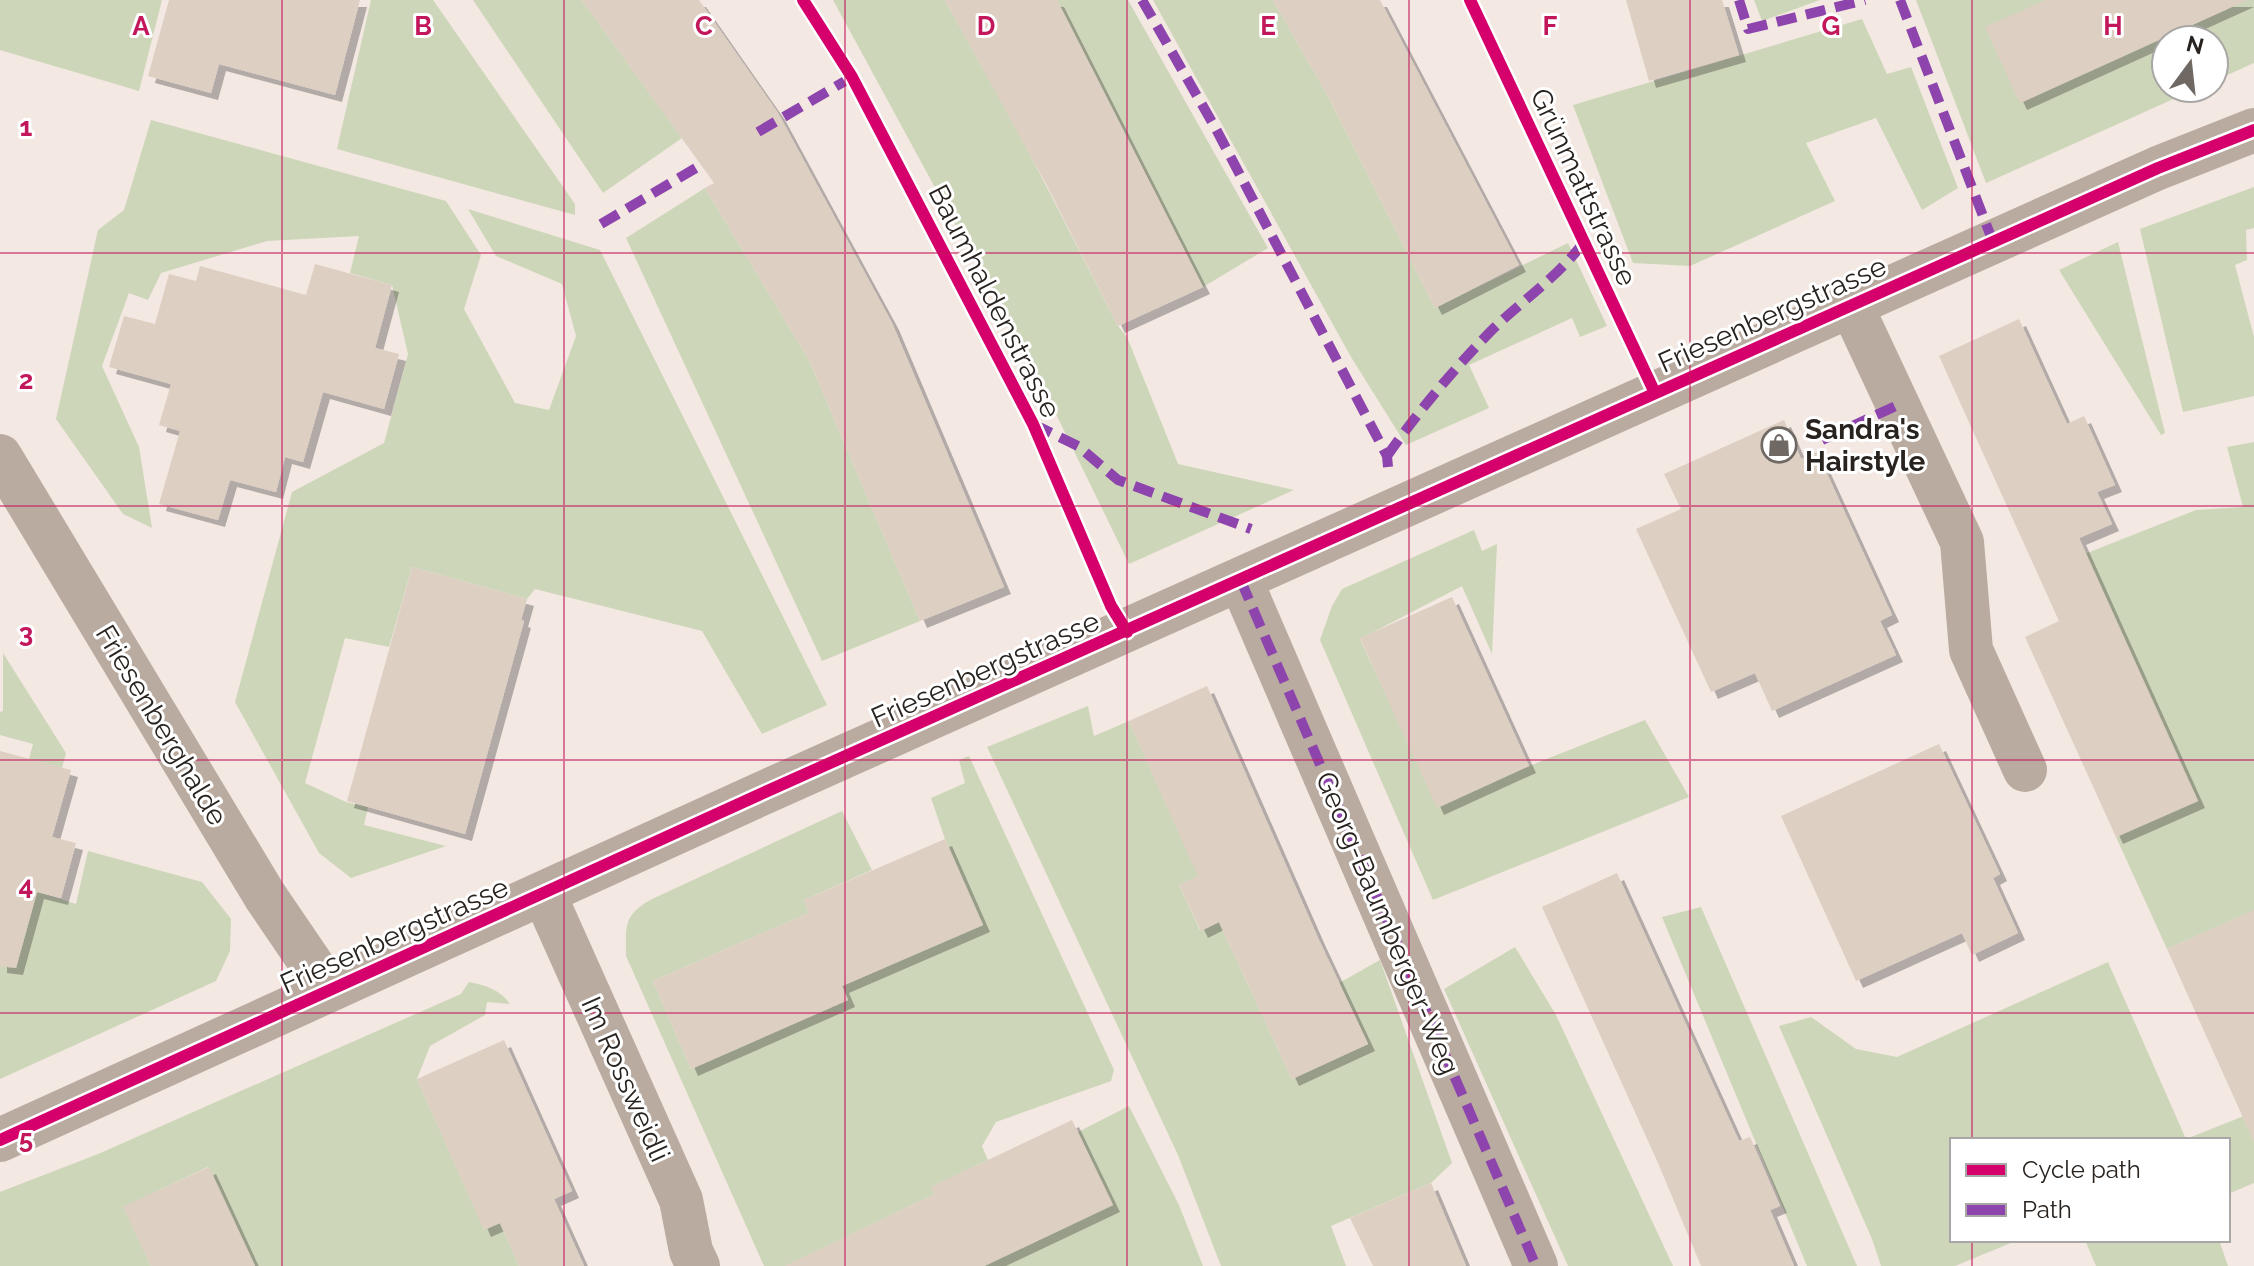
<svg xmlns="http://www.w3.org/2000/svg" width="2254" height="1266" font-family="Raleway,sans-serif">
<style>
.green{fill:#ced6b9}
.building{fill:#decfc3;filter:url(#shadow)}
.lines{fill:none;stroke-linecap:round;stroke-linejoin:round}
.minor{stroke:#baaba1;stroke-width:44}
.quiet{stroke:#8e44ad;stroke-width:10;stroke-dasharray:20 10;stroke-linecap:butt}
.cycleway-casing{stroke:#fff;stroke-width:17}
.cycleway{stroke:#d6006c;stroke-width:12}
.grid{fill:none;stroke:#c2185b;stroke-width:2;stroke-opacity:0.55}
.labels{text-anchor:middle;stroke-width:6;stroke-linejoin:round;paint-order:stroke}
.street-label{font-size:28px;fill:#29231f;stroke:#fff}
.poi-label{font-size:28px;font-weight:bold;fill:#29231f;stroke:#fff;text-anchor:start}
.grid-label{font-size:26px;text-anchor:middle;font-weight:bold;fill:#c2185b;stroke:#fff;stroke-width:6;stroke-linejoin:round;paint-order:stroke}
</style>
<defs>
<filter id="shadow"><feDropShadow dx="7" dy="7" stdDeviation="0" flood-color="#0004"/></filter>
</defs>
<rect width="100%" height="100%" fill="#f3e8e2"/>
<path class="green" d="M 0,0 L 162,0 L 139,91 L 0,50 Z
M 371,0 L 433,0 L 575,204 L 575,215 L 337,149 Z
M 473,0 L 582,0 L 682,138 L 603,193 Z
M 833,0 L 945,0 L 1021,137 L 1118,326 L 1127,337 L 1178,464 L 1294,490 L 1129,564 L 1038,377 Z
M 1054,0 L 1128,0 L 1268,248 L 1203,287 L 1080,45 Z
M 1153,0 L 1273,0 L 1329,98 L 1435,308 L 1568,243 L 1607,326 L 1580,337 L 1572,318 L 1469,365 L 1489,408 L 1406,445 L 1351,357 Z
M 1754,0 L 1820,0 L 1762,21 Z
M 1916,0 L 2046,0 L 2158,40 L 2228,9 L 2225,0 L 2254,0 L 2254,63 L 2214,81 L 2214,40 L 2166,40 L 2166,88 L 2198,88 L 1986,183 Z
M 1862,19 L 1887,74 L 1911,67 L 1958,188 L 1922,210 L 1876,118 L 1806,143 L 1835,201 L 1690,266 L 1633,263 L 1573,105 Z
M 151,120 L 446,201 L 481,255 L 464,309 L 515,403 L 549,410 L 576,336 L 562,284 L 496,256 L 468,209 L 600,250 L 827,705 L 762,734 L 702,631 L 535,589 L 527,599 L 412,567 L 389,647 L 345,638 L 305,783 L 346,802 L 368,807 L 364,825 L 446,846 L 351,878 L 319,853 L 235,702 L 292,492 L 384,443 L 408,354 L 392,285 L 350,273 L 359,236 L 267,241 L 161,273 L 148,300 L 129,293 L 102,366 L 139,447 L 152,528 L 123,514 L 56,419 L 98,230 L 124,210 Z
M 2254,187 L 2254,228 L 2246,230 L 2247,260 L 2235,265 L 2254,337 L 2254,396 L 2183,412 L 2140,229 Z
M 705,188 L 809,360 L 920,621 L 822,661 L 626,238 Z
M 2118,242 L 2165,433 L 2161,435 L 2059,270 Z
M 2254,442 L 2254,925 L 2248,913 L 2167,949 L 2116,837 L 2197,801 L 2077,557 L 2196,510 L 2243,507 L 2227,447 Z
M 1474,530 L 1482,551 L 1497,544 L 1492,654 L 1462,586 L 1360,639 L 1438,807 L 1529,766 L 1645,720 L 1689,797 L 1433,900 L 1320,640 L 1332,606 L 1342,589 Z
M 3,653 L 66,753 L 62,768 L 29,759 L 33,744 L 0,735 L 0,712 L 3,711 Z
M 1088,706 L 1094,736 L 1129,721 L 1199,876 L 1179,885 L 1200,930 L 1219,922 L 1292,1079 L 1368,1044 L 1339,983 L 1380,960 L 1452,1163 L 1431,1183 L 1331,1226 L 1346,1266 L 1221,1266 L 1178,1155 L 987,747 Z
M 969,756 L 1114,1070 L 1111,1081 L 996,1122 L 982,1146 L 988,1160 L 932,1187 L 935,1194 L 786,1266 L 764,1266 L 626,956 C 626,926 623,915 652,899 L 842,811 L 872,870 L 804,900 L 809,913 L 653,981 L 691,1069 L 847,1000 L 842,986 L 982,925 L 945,839 L 931,798 L 965,783 L 959,760 Z
M 88,851 L 202,882 L 231,919 L 230,951 L 216,981 L 0,1079 L 0,879 L 76,904 Z
M 1701,907 L 1857,1266 L 1807,1266 L 1662,917 Z
M 1515,947 L 1556,1015 L 1673,1266 L 1568,1266 L 1444,989 Z
M 2108,962 L 2186,1139 L 2254,1112 L 2254,1183 L 2228,1194 L 2228,1140 L 1952,1140 L 1952,1240 L 2018,1240 L 1955,1266 L 1881,1266 L 1872,1239 L 1779,1026 L 1811,1017 L 1856,1049 L 1897,1057 Z
M 469,982 C 485,985 501,990 510,1004 L 487,1002 L 485,1015 L 430,1046 L 417,1079 L 484,1229 L 500,1223 L 519,1266 L 255,1266 L 208,1167 L 124,1207 L 151,1266 L 0,1266 L 0,1192 L 98,1154 L 461,994 Z
M 1129,1106 L 1179,1205 L 1203,1266 L 984,1266 L 1112,1205 L 1078,1132 Z
M 2085,1240 L 2219,1240 L 2228,1266 L 2096,1266 Z"/>
<path class="building" d="M 169,0 L 360,0 L 335,95 L 219,64 L 211,93 L 148,76 Z
M 582,0 L 699,0 L 778,113 L 892,323 L 1004,587 L 920,621 L 809,360 L 705,188 L 714,183 Z
M 945,0 L 1057,0 L 1203,287 L 1118,326 L 1046,184 Z
M 1273,0 L 1380,0 L 1519,265 L 1435,308 L 1329,98 Z
M 1626,0 L 1722,0 L 1739,55 L 1649,81 Z
M 2046,0 L 2247,0 L 2020,103 L 1985,27 Z
M 315,264 L 392,285 L 375,348 L 399,354 L 384,409 L 323,392 L 303,462 L 285,457 L 276,492 L 230,480 L 218,520 L 159,504 L 180,431 L 159,425 L 171,384 L 109,367 L 124,316 L 155,324 L 169,274 L 196,281 L 200,266 L 306,295 Z
M 2019,319 L 2067,424 L 2084,416 L 2115,485 L 2097,492 L 2112,524 L 2079,538 L 2198,801 L 2116,837 L 2025,637 L 2059,621 L 1939,356 Z
M 1784,420 L 1801,459 L 1817,452 L 1892,615 L 1880,621 L 1896,655 L 1772,711 L 1755,673 L 1711,692 L 1636,529 L 1681,509 L 1664,474 Z
M 412,567 L 527,599 L 521,620 L 524,621 L 465,834 L 347,801 Z
M 1452,597 L 1529,766 L 1437,808 L 1360,638 Z
M 1207,686 L 1318,938 L 1368,1044 L 1292,1079 L 1219,922 L 1201,931 L 1179,885 L 1198,876 L 1129,721 Z
M 1939,744 L 2000,874 L 1993,878 L 2018,933 L 1972,955 L 1962,933 L 1856,981 L 1781,816 Z
M 0,751 L 71,770 L 52,837 L 76,843 L 61,898 L 37,892 L 16,968 L 0,966 Z
M 945,839 L 983,925 L 842,986 L 848,1000 L 691,1069 L 653,981 L 809,913 L 804,900 Z
M 1617,873 L 1739,1141 L 1750,1137 L 1780,1206 L 1770,1210 L 1794,1266 L 1701,1266 L 1658,1163 L 1542,907 Z
M 2254,910 L 2254,1142 L 2167,949 Z
M 504,1040 L 572,1191 L 554,1199 L 584,1266 L 519,1266 L 500,1223 L 484,1230 L 417,1079 Z
M 1072,1120 L 1113,1205 L 984,1266 L 785,1266 L 935,1194 L 931,1187 Z
M 209,1167 L 255,1266 L 151,1266 L 123,1207 Z
M 1431,1183 L 1466,1266 L 1373,1266 L 1350,1218 Z"/>
<g class="lines">
<path class="minor" d="M 1851,305 L 1962,542 L 1971,650 L 2025,770
M 0,456 L 265,896 L 329,990
M 1241,581 L 1536,1266
M 544,894 L 681,1200 L 691,1251 L 698,1266
M 0,1140 L 763,793 L 2158,168 L 2254,130"/>
<path class="quiet" d="M 1142,0 L 1216,129 L 1387,456 L 1388,467
M 1739,0 L 1748,29 L 1865,0
M 1900,0 L 1993,242
M 758,132 L 852,77
M 601,224 L 701,165
M 1033,424 L 1078,446 L 1118,480 L 1251,529
M 1822,440 L 1898,405
M 1387,456 C 1418,412 1452,371 1490,332 C 1522,300 1555,280 1584,242
M 1241,581 L 1536,1266"/>
<defs>
<path id="cycleway" d="M 803,0 L 852,77 L 1033,424 L 1111,606 L 1127,632
M 1470,0 L 1655,393
M 0,1140 L 763,793 L 2158,168 L 2254,130"/>
</defs>
<use href="#cycleway" class="cycleway-casing"/>
<use href="#cycleway" class="cycleway"/>
</g>
<path class="grid" d="M 282,0 L 282,1266M 564,0 L 564,1266M 845,0 L 845,1266M 1127,0 L 1127,1266M 1409,0 L 1409,1266M 1690,0 L 1690,1266M 1972,0 L 1972,1140M 0,253 L 2254,253M 0,506 L 2254,506M 0,760 L 2254,760M 0,1013 L 2254,1013M 1972,1240 L 1972,1266"/>
<defs>
<symbol id="shop-ring" viewBox="-11 -11 22 22"><circle r="9.5" fill="#fff" stroke="#706863" stroke-width="1.5"/><path d="M-5-2.5h2.3a2.7 3.5 0 0 1 5.4 0H5L5.5 6h-11ZM-1.5-2.5h3a1.5 2.3 0 0 0-3 0Z" fill="#706863"/></symbol>
</defs>
<g fill-rule="evenodd">
<use href="#shop-ring" x="1759" y="425" width="40" height="40"/>
</g>
<g class="labels">
<g class="street-label">
<text transform="translate(1584 187) rotate(65)" y="10">Grünmattstrasse</text>
<text transform="translate(995 301) rotate(63)" y="10">Baumhaldenstrasse</text>
<text transform="translate(1772 314) rotate(-24)" y="10">Friesenbergstrasse</text>
<text transform="translate(985 669) rotate(-24)" y="10">Friesenbergstrasse</text>
<text transform="translate(162 725) rotate(59)" y="10">Friesenberghalde</text>
<text transform="translate(1388 923) rotate(67)" y="10">Georg-Baumberger-Weg</text>
<text transform="translate(394 935) rotate(-24)" y="10">Friesenbergstrasse</text>
<text transform="translate(626 1079) rotate(66)" y="10">Im Rossweidli</text>
</g>
<g class="poi-label">
<text x="1805" y="439">Sandra's<tspan x="1805" dy="32">Hairstyle</tspan></text>
</g>
</g>
<g class="grid-label">
<text x="141" y="35">A</text>
<text x="423" y="35">B</text>
<text x="704" y="35">C</text>
<text x="986" y="35">D</text>
<text x="1268" y="35">E</text>
<text x="1550" y="35">F</text>
<text x="1831" y="35">G</text>
<text x="2113" y="35">H</text>
<text x="26" y="136">1</text>
<text x="26" y="389">2</text>
<text x="26" y="642">3</text>
<text x="26" y="895">4</text>
<text x="26" y="1148">5</text>
</g>
<rect x="1950" y="1138" width="280" height="104" fill="#ffffff" stroke="#a9a7a5" stroke-width="2"/>
<rect x="1966" y="1164" width="40" height="12" fill="#d6006c" stroke="#a9a7a5" stroke-width="2"/>
<text x="2022" y="1178" font-size="24" fill="#29231f">Cycle path</text>
<rect x="1966" y="1204" width="40" height="12" fill="#8e44ad" stroke="#a9a7a5" stroke-width="2"/>
<text x="2022" y="1218" font-size="24" fill="#29231f">Path</text>
<g transform="translate(2190 64) rotate(15)"><circle r="38" fill="#ffffff" stroke="#a9a7a5" stroke-width="2"/>
<path d="M0-6L14 30L0 20L-14 30Z" fill="#706863"/>
<text y="-12" font-size="22" font-weight="bold" text-anchor="middle" fill="#29231f">N</text>
</g>
</svg>
